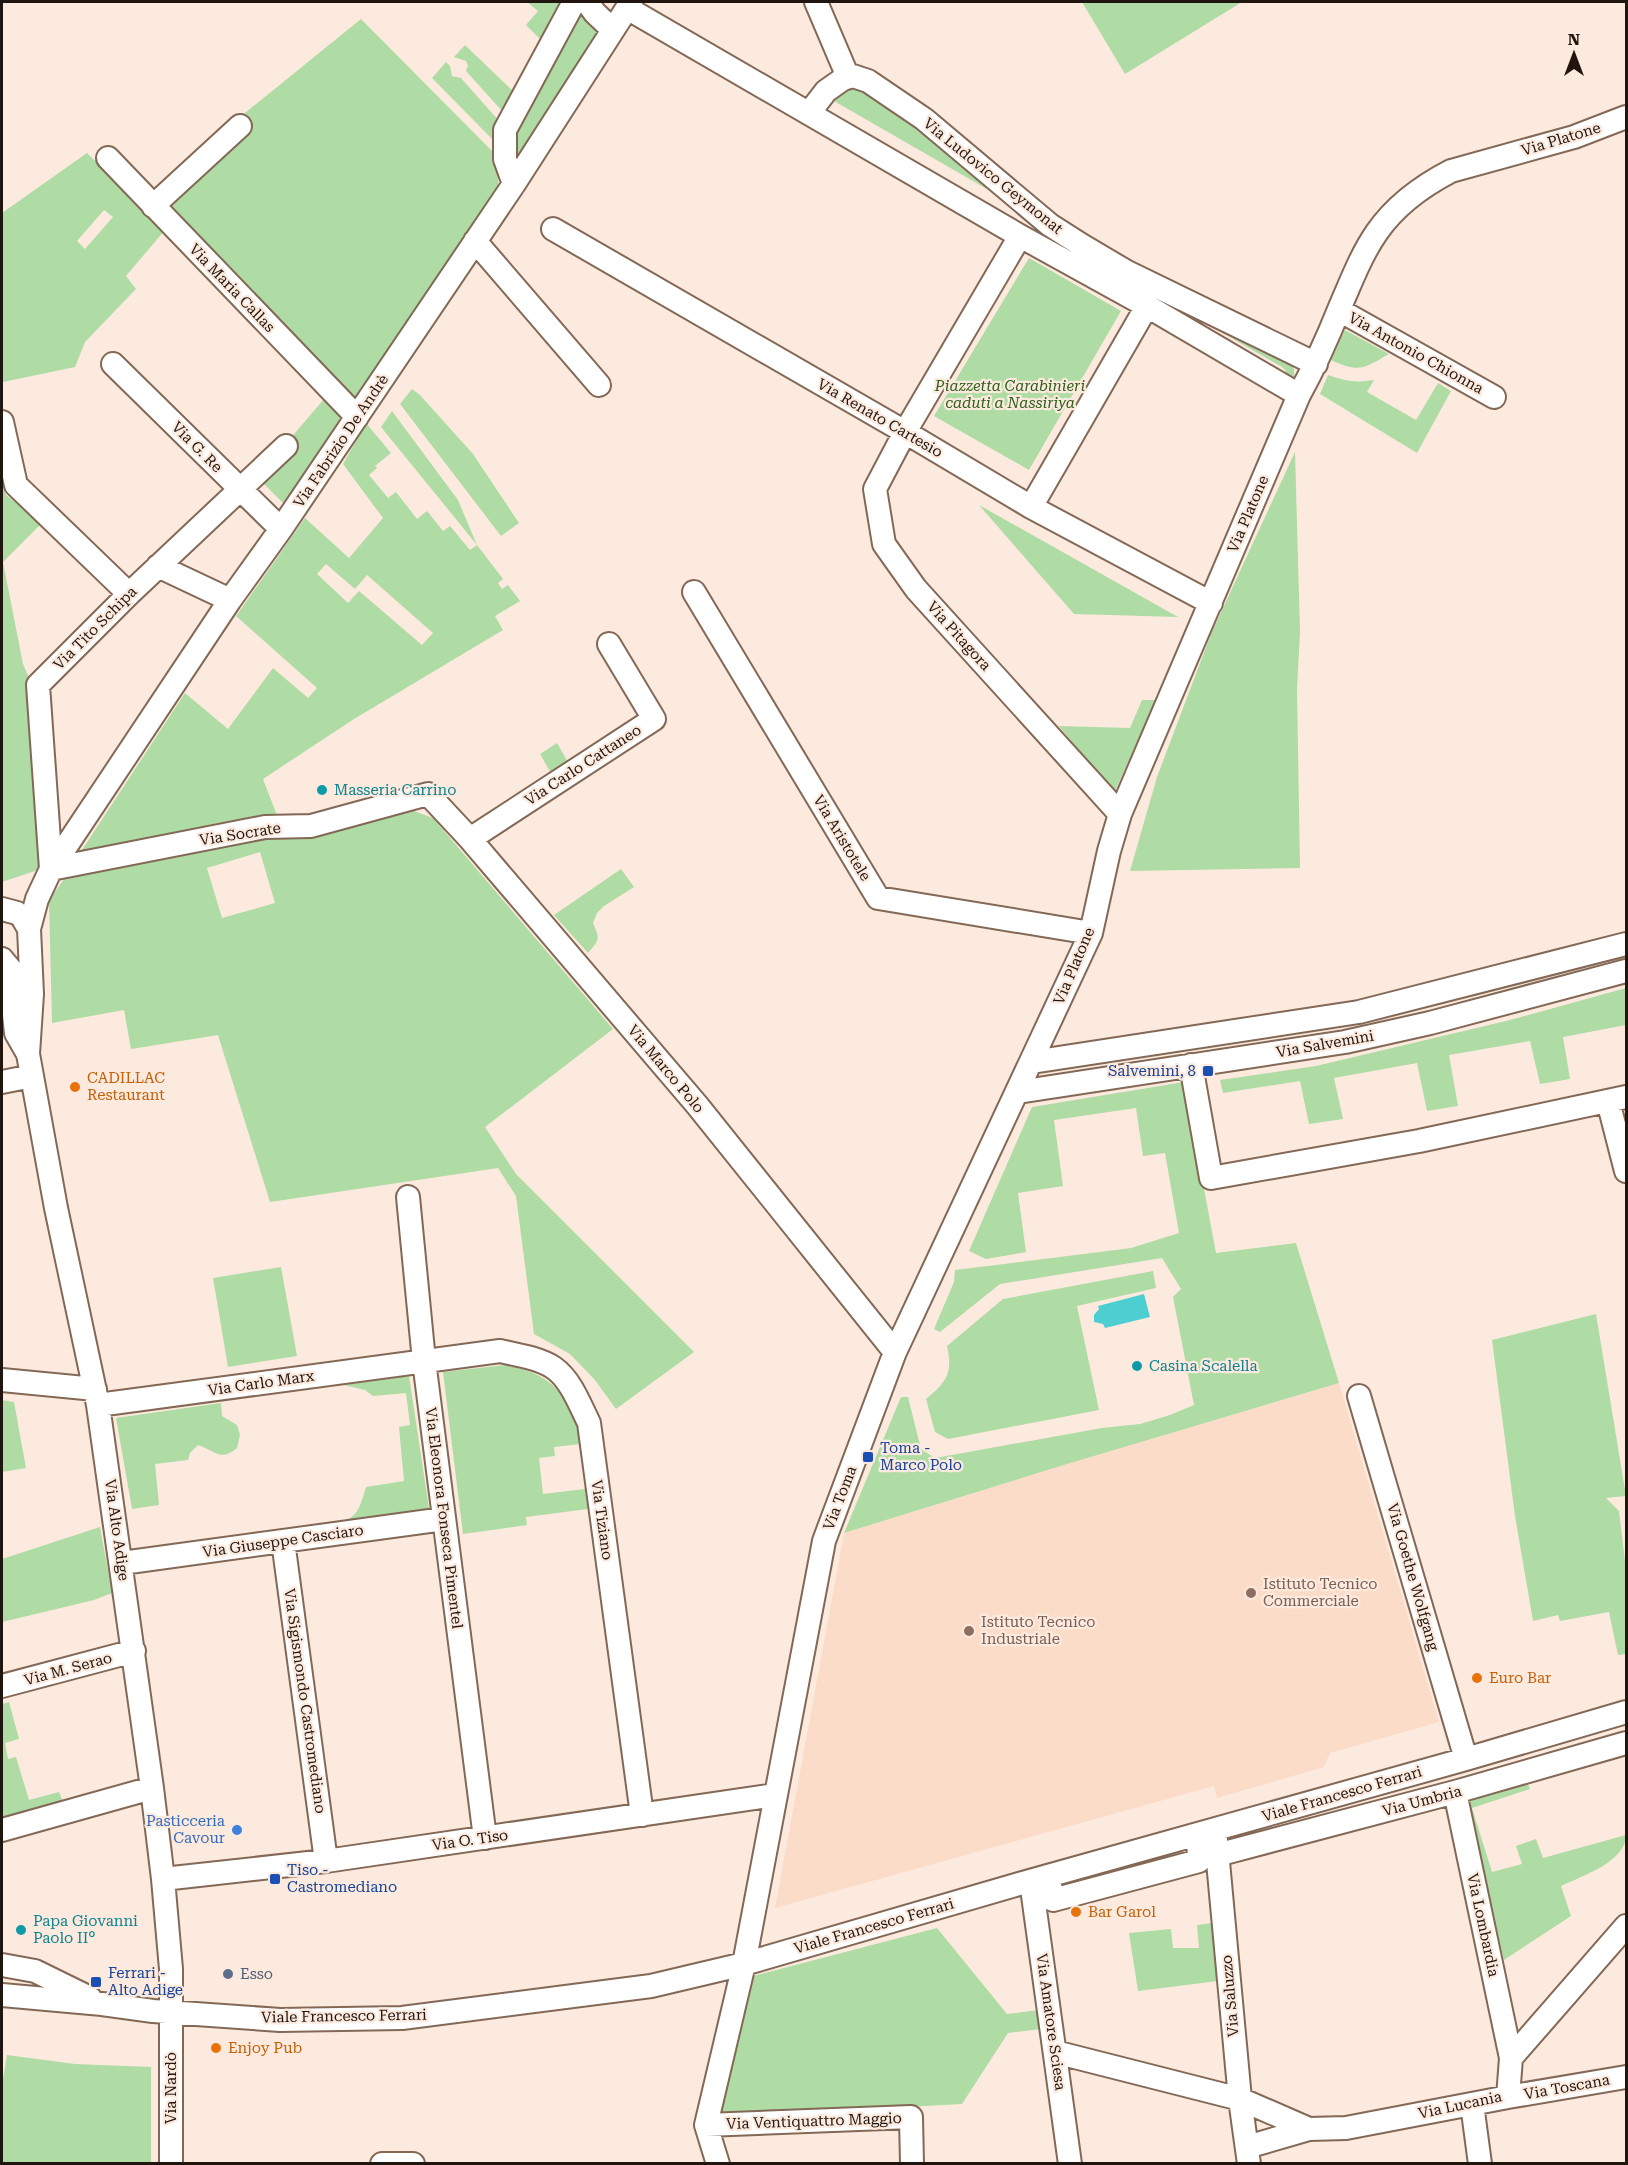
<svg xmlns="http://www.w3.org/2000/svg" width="1628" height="2165" font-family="'Roboto Serif',serif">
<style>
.built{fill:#fbdcc8}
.green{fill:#afdba4;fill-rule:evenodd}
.water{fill:#4dced1}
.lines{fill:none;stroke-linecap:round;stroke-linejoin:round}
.minor-casing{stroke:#836856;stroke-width:26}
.minor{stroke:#fff;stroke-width:22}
.culture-dot{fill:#0f9aa8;stroke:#fdeade;stroke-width:2}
.transit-dot{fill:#1a4fb4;stroke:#fdeade;stroke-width:2}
.food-dot{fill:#e8710a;stroke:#fdeade;stroke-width:2}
.education-dot{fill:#8d6e63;stroke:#fdeade;stroke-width:2}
.shop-dot{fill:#3f7fe0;stroke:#fdeade;stroke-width:2}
.service-dot{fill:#5c6f8a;stroke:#fdeade;stroke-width:2}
.labels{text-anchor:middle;stroke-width:4.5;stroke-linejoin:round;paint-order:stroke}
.street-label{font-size:15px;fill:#21160f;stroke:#fdeade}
.park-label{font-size:15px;font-style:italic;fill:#2d601d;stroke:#fdeade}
.culture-label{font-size:15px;fill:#0d838f;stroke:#fdeade;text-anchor:start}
.transit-label{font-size:15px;fill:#164399;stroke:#fdeade;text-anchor:start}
.food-label{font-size:15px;fill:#c56008;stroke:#fdeade;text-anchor:start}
.education-label{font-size:15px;fill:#785e54;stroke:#fdeade;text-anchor:start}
.shop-label{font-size:15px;fill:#366cbe;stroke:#fdeade;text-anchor:end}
.service-label{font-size:15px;fill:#4e5e75;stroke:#fdeade;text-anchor:start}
</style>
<rect width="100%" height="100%" fill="#fdeade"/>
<path class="built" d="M 1339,1383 L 1439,1722 L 1330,1753 L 1324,1767 L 1217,1798 L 1214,1786 L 775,1908 L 844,1533 L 1067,1464 Z"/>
<path class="green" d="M 527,2 L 562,2 L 541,40 L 526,25 L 538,11 Z
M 1082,2 L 1242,2 L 1125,74 Z
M 580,7 L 599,32 L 515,160 L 511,132 Z
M 361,19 L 495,154 L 499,188 L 354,400 L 169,209 L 250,130 L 240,117 Z
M 465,45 L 513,91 L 503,112 L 466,71 L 468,66 L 466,61 L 454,57 Z
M 446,62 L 450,66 L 452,76 L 461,78 L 499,121 L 496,143 L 432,78 Z
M 849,86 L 875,92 L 999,196 L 834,101 Z
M 87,153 L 165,230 L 126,276 L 136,289 L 85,342 L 75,367 L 3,382 L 2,381 L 2,213 ZM 104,210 L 113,217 L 85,249 L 77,241 Z
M 1029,258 L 1121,311 L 1029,470 L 934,416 Z
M 1132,281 L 1292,364 L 1294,369 L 1294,379 L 1285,374 L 1286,371 L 1282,367 Z
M 1345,330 L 1389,354 C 1363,369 1359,373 1331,360 Z
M 1328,375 C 1345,381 1356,383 1374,380 L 1367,392 L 1416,420 L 1438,383 L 1451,391 L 1417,453 L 1320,394 Z
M 412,389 L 420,395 L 473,454 L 519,523 L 501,536 L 400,404 Z
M 324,399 L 334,409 L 342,421 L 284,504 L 259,479 L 289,440 Z
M 392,411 L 458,500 L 477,545 L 503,579 L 498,583 L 502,589 L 508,585 L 520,601 L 495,616 L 503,630 L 354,719 L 263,779 L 278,818 L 76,859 L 185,693 L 228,729 L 273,668 L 308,698 L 317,688 L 236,616 L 305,518 L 349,558 L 383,518 L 343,464 L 366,423 L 391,453 L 375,466 L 377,468 L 369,475 L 388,498 L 396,492 L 417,519 L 427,511 L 443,531 L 450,526 L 470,550 L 477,545 L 381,427 ZM 326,564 L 355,589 L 367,575 L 433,633 L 422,645 L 359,591 L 348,603 L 317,574 Z
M 1295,452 L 1300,632 L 1297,689 L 1300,868 L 1130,871 L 1157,777 L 1211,634 Z
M 2,477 L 6,495 L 42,523 L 3,562 L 23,664 L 30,680 L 44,859 L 35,871 L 2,882 Z
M 979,505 L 1178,617 L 1074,614 Z
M 1142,700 L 1156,700 L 1114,793 L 1059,726 L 1130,728 Z
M 557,743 L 569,764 L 552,775 L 540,754 Z
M 414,811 L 433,818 L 613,1029 L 485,1127 L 516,1174 L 694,1352 L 616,1409 L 595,1380 L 570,1354 L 534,1334 L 516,1196 L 498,1168 L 270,1202 L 218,1035 L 131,1049 L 124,1010 L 52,1023 L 49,900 L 67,875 L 256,835 L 305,838 ZM 260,852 L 275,903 L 222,918 L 207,868 Z
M 621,869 L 634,887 L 604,906 L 597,913 L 593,923 C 600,939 600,939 588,953 L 554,915 Z
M 1626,988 L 1626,1025 L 1563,1037 L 1570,1079 L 1540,1084 L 1530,1041 L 1449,1055 L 1458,1106 L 1427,1111 L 1417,1063 L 1334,1078 L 1343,1119 L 1309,1124 L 1300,1081 L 1223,1093 L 1220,1080 L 1316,1066 L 1510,1020 Z
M 1184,1082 L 1216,1253 L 1296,1243 L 1339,1383 L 1067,1464 L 844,1533 L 901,1397 L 908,1397 L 921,1449 L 935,1458 L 1102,1428 L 1140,1424 L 1170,1415 L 1194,1405 L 1173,1297 L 1181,1289 L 1162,1258 L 1000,1284 L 940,1332 L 934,1329 L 954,1282 L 955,1270 L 1131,1248 L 1179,1233 L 1165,1153 L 1143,1156 L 1136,1108 L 1054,1120 L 1063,1186 L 1018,1193 L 1026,1252 L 986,1259 L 969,1251 L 1032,1107 Z
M 281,1267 L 297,1356 L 228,1367 L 213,1278 Z
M 1153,1271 L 1156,1288 L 1077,1306 L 1099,1410 L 948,1439 L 935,1432 L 926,1399 C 947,1382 953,1373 947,1346 L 1003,1299 Z
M 1596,1314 L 1626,1496 L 1606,1498 L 1619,1511 L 1626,1569 L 1626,1654 L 1618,1655 L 1609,1612 L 1560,1621 L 1558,1615 L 1533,1621 L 1515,1516 L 1492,1340 Z
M 505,1365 C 554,1374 572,1397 581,1444 L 554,1447 L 555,1456 L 539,1458 L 543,1494 L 585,1489 L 588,1509 L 526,1517 L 527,1525 L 463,1534 L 443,1372 Z
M 409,1376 L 430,1515 L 321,1528 C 354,1517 356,1522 366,1487 L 404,1481 L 399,1427 L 410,1425 L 406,1393 L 373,1396 L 365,1390 L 344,1385 Z
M 2,1400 L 14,1402 L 26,1468 L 2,1472 Z
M 221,1403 L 222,1416 L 237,1425 L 240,1435 L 237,1448 C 220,1462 216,1451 198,1445 L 190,1453 L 188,1460 L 155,1464 L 159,1505 L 132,1509 L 116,1418 Z
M 100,1527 L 112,1593 L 94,1600 L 2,1622 L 2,1559 Z
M 9,1702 L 19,1739 L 5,1743 L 8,1759 L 16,1757 L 29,1800 L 59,1792 L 63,1802 L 2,1819 L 2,1704 Z
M 1527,1782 L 1530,1789 L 1472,1808 L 1492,1872 L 1522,1864 L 1516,1846 L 1536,1839 L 1543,1858 L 1626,1835 C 1626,1862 1582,1876 1561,1886 L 1571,1916 L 1504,1960 L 1465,1798 Z
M 1213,1923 L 1218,1981 L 1138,1991 L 1129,1933 L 1171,1929 L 1173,1948 L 1199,1948 L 1197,1925 Z
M 937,1928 L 1007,2014 L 1039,2010 L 1041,2029 L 1008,2033 L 962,2104 L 720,2117 L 753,1976 Z
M 7,2055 L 75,2064 L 151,2067 L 151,2163 L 2,2163 L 2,2085 Z"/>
<path class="water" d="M 1144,1294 L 1150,1317 L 1105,1328 L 1103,1324 L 1094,1322 L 1094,1315 L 1099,1309 L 1098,1306 Z"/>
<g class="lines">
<defs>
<path id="minor" d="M 587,2 L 595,13 L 613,30
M 816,2 L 848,77
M 627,8 L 1020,236 L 1147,306 L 1299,395
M 809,113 L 826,91 L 843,79 L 853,76 L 868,81 L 924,119 L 1050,225 L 1083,246 L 1127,272 L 1316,364
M 108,158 L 357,417
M 514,184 L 505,159 L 505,130 L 574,2
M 153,206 L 240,126
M 553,229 L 905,432 L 1031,507 L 1211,603
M 1020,236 L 905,432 L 875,489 L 884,544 L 916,589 L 1120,814
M 475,241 L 599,385
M 1339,310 L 1494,397
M 113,364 L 281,529
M 2,422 L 16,485 L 129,594
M 1031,507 L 1147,306
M 158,566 L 230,600
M 694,592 L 878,898 L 1091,933
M 470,839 L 654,719 L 609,644
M 51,869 L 265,827 L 311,826 L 428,794 L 470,839 L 697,1105 L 895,1352
M 51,869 L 38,685 L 129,594 L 286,446
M 2,909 L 17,913 L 22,917 L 29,929 L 32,994 L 28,1054
M 29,929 L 37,899 L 51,869 L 230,600 L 281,529 L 514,184 L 631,2
M 2,959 L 12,971 L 14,997 L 13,1006 L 16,1033 L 28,1054 L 56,1208 L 98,1405 L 152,1788 L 163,1879 L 171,1969 L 171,2164
M 1032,1062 L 1359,1012 L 1626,944
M 1191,1065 L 1211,1178 L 1419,1141 L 1626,1097
M 2,1082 L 32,1076
M 1018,1092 L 1345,1042 L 1430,1023 L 1626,971
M 1608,1101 L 1626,1171
M 408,1197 L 424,1361 L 485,1838
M 2,1380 L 95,1389
M 1359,1396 L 1466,1759
M 98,1405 L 500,1351 C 518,1355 539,1358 554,1368 C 571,1380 580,1405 589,1423 L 642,1815
M 283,1541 L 326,1861
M 122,1563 L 444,1519
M 2,1686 L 134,1651
M 1455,1792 L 1511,2058
M 2,1830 L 152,1788
M 1216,1840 L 1240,2099 L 1249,2164
M 1217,1855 L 1455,1792 L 1626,1743
M 1048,1876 L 1053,1900 L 1199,1861 L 1198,1834
M 163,1879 L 326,1861 L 775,1795
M 1031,1881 L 1070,2164
M 2,1965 L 35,1971 L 90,1998
M 2,1995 L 102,2004 L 153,2011 L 280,2020 L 402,2018 L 651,1986 L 744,1964 L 1019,1884 L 1466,1759 L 1626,1712
M 1055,2052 L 1240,2099 L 1309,2129
M 1508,2097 L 1626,2077
M 1472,2104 L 1480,2164
M 706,2125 L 911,2117 L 912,2164
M 1247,2147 L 1309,2129 L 1346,2128 L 1508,2097 L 1511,2058 L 1626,1926
M 382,2164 L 413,2164
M 718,2164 L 706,2125 L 744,1964 L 824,1541 L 895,1352 L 1091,933 L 1109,851 L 1120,814 L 1299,395 C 1315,366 1328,337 1340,307 C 1351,282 1361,255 1377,232 C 1395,206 1424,185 1451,171 L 1574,137 L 1626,117"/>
</defs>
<use href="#minor" class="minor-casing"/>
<use href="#minor" class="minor"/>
</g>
<g class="culture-dot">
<circle cx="322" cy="790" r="6"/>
<circle cx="1137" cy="1366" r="6"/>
<circle cx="21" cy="1930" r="6"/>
</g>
<g class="transit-dot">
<rect x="1202" y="1065" width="12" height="12" rx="3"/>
<rect x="862" y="1451" width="12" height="12" rx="3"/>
<rect x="269" y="1873" width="12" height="12" rx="3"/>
<rect x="90" y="1976" width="12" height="12" rx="3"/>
</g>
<g class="food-dot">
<circle cx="75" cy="1087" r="6"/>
<circle cx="1477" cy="1678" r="6"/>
<circle cx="1076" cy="1912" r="6"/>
<circle cx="216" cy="2048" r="6"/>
</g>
<g class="education-dot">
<circle cx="1251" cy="1593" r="6"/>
<circle cx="969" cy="1631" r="6"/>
</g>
<circle class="shop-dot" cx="237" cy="1830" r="6"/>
<circle class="service-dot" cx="228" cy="1974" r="6"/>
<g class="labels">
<g class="street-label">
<text transform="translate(1561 139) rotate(-17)" y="5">Via Platone</text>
<text transform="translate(993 176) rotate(39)" y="5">Via Ludovico Geymonat</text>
<text transform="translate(232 288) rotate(46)" y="5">Via Maria Callas</text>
<text transform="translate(1416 353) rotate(29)" y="5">Via Antonio Chionna</text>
<text transform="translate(880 418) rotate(30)" y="5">Via Renato Cartesio</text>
<text transform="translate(341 441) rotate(-56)" y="5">Via Fabrizio De Andrè</text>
<text transform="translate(197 447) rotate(45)" y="5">Via G. Re</text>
<text transform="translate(1248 514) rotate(-67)" y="5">Via Platone</text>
<text transform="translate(95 628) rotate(-45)" y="5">Via Tito Schipa</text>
<text transform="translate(959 636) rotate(48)" y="5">Via Pitagora</text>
<text transform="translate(583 765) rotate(-33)" y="5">Via Carlo Cattaneo</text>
<text transform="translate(240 834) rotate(-9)" y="5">Via Socrate</text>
<text transform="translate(842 838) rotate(59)" y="5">Via Aristotele</text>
<text transform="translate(1074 966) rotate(-67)" y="5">Via Platone</text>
<text transform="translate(1325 1044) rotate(-10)" y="5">Via Salvemini</text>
<text transform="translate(666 1069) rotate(50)" y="5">Via Marco Polo</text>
<text transform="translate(261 1383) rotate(-8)" y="5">Via Carlo Marx</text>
<text transform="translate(840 1498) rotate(-69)" y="5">Via Toma</text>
<text transform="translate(444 1518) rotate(83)" y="5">Via Eleonora Fonseca Pimentel</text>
<text transform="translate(602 1520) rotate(82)" y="5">Via Tiziano</text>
<text transform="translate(117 1530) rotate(82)" y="5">Via Alto Adige</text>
<text transform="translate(283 1541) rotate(-8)" y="5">Via Giuseppe Casciaro</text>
<text transform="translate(1413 1577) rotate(74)" y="5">Via Goethe Wolfgang</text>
<text transform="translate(68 1669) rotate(-15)" y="5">Via M. Serao</text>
<text transform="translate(305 1701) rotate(82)" y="5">Via Sigismondo Castromediano</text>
<text transform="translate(1342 1794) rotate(-16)" y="5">Viale Francesco Ferrari</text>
<text transform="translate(1422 1801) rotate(-15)" y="5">Via Umbria</text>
<text transform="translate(470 1840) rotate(-8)" y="5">Via O. Tiso</text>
<text transform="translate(1483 1925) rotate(78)" y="5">Via Lombardia</text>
<text transform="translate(874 1926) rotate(-16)" y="5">Viale Francesco Ferrari</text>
<text transform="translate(1230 1996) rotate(-95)" y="5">Via Saluzzo</text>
<text transform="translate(344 2016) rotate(-1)" y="5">Viale Francesco Ferrari</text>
<text transform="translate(1051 2022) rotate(82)" y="5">Via Amatore Sciesa</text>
<text transform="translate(1567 2087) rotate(-10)" y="5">Via Toscana</text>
<text transform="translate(171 2088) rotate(-90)" y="5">Via Nardò</text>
<text transform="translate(1460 2105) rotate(-12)" y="5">Via Lucania</text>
<text transform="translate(814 2121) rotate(-2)" y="5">Via Ventiquattro Maggio</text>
</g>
<g class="park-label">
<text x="1010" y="391">Piazzetta Carabinieri<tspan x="1010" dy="17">caduti a Nassiriya</tspan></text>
</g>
<g class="culture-label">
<text x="334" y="795">Masseria Carrino</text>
<text x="1149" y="1371">Casina Scalella</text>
<text x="33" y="1926">Papa Giovanni<tspan x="33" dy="17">Paolo II°</tspan></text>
</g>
<g class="transit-label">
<text x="1196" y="1076" text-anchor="end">Salvemini, 8</text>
<text x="880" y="1453">Toma -<tspan x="880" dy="17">Marco Polo</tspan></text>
<text x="287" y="1875">Tiso -<tspan x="287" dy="17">Castromediano</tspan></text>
<text x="108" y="1978">Ferrari -<tspan x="108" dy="17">Alto Adige</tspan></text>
</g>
<g class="food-label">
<text x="87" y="1083">CADILLAC<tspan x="87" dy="17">Restaurant</tspan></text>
<text x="1489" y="1683">Euro Bar</text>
<text x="1088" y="1917">Bar Garol</text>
<text x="228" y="2053">Enjoy Pub</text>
</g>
<g class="education-label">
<text x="1263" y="1589">Istituto Tecnico<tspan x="1263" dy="17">Commerciale</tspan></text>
<text x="981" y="1627">Istituto Tecnico<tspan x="981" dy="17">Industriale</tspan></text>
</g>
<g class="shop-label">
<text x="225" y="1826">Pasticceria<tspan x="225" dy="17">Cavour</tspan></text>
</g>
<g class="service-label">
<text x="240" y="1979">Esso</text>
</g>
</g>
<rect width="1628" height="2165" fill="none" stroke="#21160f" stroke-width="6"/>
<g transform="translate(1574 54)" stroke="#fdeade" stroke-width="4.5" paint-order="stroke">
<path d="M0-4.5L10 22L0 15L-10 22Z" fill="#21160f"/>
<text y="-9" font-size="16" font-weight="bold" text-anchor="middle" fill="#21160f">N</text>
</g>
</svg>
